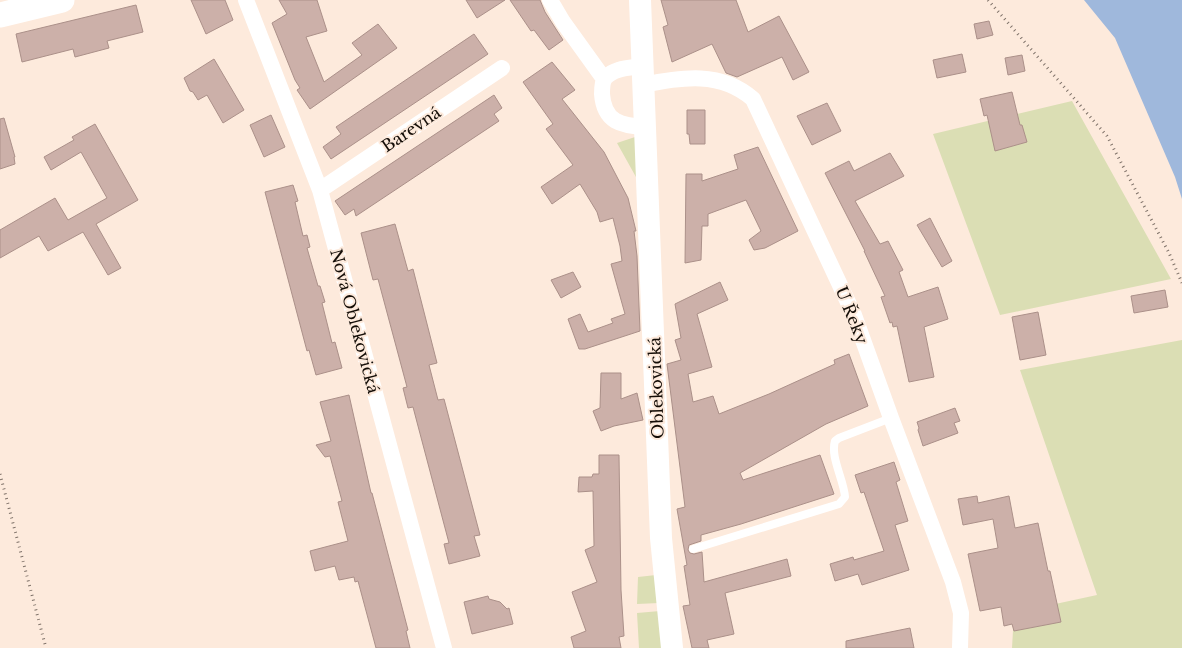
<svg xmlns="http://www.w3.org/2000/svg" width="1182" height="648" font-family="'Libre Baskerville',serif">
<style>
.green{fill:#dbdeb4}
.water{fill:#9fb8dc}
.building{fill:#ccb0a9;stroke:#ab9089}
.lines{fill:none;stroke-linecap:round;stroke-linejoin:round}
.path{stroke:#7f7269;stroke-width:3;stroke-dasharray:1 4;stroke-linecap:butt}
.lane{stroke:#fff;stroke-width:8}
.street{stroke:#fff;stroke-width:16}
.secondary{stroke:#fff;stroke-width:22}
.primary{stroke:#fff;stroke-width:25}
.labels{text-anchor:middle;stroke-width:4;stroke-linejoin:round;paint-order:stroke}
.street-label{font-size:16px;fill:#140d07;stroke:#fdeadc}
</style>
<rect width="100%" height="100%" fill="#fdeadc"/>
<path class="green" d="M 1072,101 L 1171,279 L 1000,315 L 933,134 Z
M 641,135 L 641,186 L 617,143 Z
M 1182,340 L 1182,648 L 1012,648 L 1014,613 L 1097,595 L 1020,370 Z
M 656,575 L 659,603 L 637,604 L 638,577 Z
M 660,611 L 663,648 L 639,648 L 637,613 Z"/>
<path class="water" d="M 1084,0 L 1182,0 L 1182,199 L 1175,177 L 1115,38 Z"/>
<path class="building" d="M 191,0 L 225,0 L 233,20 L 206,34 Z
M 279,0 L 317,0 L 327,31 L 306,37 L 324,82 L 362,55 L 352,43 L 378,24 L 397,48 L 310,109 L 297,90 L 300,88 L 295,80 L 272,23 L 287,14 Z
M 466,0 L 505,0 L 477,18 Z
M 510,0 L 540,0 L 545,12 L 563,40 L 549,50 L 534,30 L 531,31 Z
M 661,0 L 736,0 L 748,32 L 779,16 L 809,72 L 793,80 L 782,57 L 737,77 L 726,73 L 712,44 L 672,62 L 663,27 L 668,25 Z
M 136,5 L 143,32 L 107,41 L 109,48 L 75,57 L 73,49 L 22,62 L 16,34 Z
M 989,21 L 993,35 L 977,39 L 974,24 Z
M 474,34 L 488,54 L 331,159 L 323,147 L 341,134 L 336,127 Z
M 962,54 L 966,72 L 937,78 L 933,60 Z
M 1022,55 L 1025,71 L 1008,75 L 1005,58 Z
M 214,59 L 244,110 L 223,123 L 207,95 L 198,100 L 193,92 L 190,91 L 184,78 Z
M 552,62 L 575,90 L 562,99 L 604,152 L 628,198 L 636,231 L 634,231 L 637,256 L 640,331 L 585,349 L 579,349 L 568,319 L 580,314 L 588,332 L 613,323 L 611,319 L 625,314 L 611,264 L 622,261 L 620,246 L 613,218 L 600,222 L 597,212 L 580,184 L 552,204 L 541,187 L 573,165 L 546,129 L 553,124 L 523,82 Z
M 1012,92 L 1020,125 L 1022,125 L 1027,142 L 995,151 L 987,115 L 984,116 L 980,99 Z
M 494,95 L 502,108 L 494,114 L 499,121 L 356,216 L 354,209 L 345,215 L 335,201 Z
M 827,103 L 841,131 L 812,145 L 797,116 Z
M 687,110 L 705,110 L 705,144 L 690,144 L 689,134 L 687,134 Z
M 271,115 L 285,147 L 264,157 L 250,125 Z
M 4,118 L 15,157 L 14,157 L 15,164 L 0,169 L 0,119 Z
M 95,124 L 138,200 L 96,224 L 121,268 L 108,275 L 83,232 L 48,251 L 39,236 L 0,258 L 0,230 L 55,198 L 68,220 L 107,198 L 81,152 L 51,170 L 44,157 L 74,140 L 72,137 Z
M 758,147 L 798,231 L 765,248 L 754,250 L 749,240 L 761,231 L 746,200 L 708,214 L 708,226 L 702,226 L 701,260 L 685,263 L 686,174 L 702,174 L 702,181 L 738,169 L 734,155 Z
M 890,153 L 904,176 L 855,201 L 880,244 L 888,241 L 903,270 L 899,272 L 908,297 L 938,287 L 948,319 L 924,327 L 934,377 L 909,382 L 897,326 L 893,327 L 892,322 L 890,323 L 881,297 L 885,296 L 864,251 L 865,251 L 825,173 L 849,161 L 854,171 Z
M 293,185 L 298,201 L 295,202 L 303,236 L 307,235 L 310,247 L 307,248 L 318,286 L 320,286 L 325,302 L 322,303 L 332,343 L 335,342 L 342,368 L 316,375 L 309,350 L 307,351 L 265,192 Z
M 930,218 L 952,261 L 942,267 L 917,225 Z
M 395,224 L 408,271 L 413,269 L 437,363 L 429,365 L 438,400 L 444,399 L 480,535 L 474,536 L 480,556 L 449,564 L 444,544 L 449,543 L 418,426 L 413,407 L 408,408 L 403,388 L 407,387 L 378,279 L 373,280 L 361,233 Z
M 573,272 L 581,287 L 561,298 L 551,280 Z
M 720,282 L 728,300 L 697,314 L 712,367 L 688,374 L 693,402 L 713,396 L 719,414 L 769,394 L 835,364 L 834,360 L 849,354 L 868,406 L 826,424 L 740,473 L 743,480 L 820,455 L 834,494 L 741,524 L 701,535 L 701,541 L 689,545 L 688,550 L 690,553 L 694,554 L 702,552 L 704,582 L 787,559 L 791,576 L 725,593 L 734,634 L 707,640 L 709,648 L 692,648 L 683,606 L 690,605 L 684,566 L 687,565 L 677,509 L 685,507 L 667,364 L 681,360 L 675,340 L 681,338 L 675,304 Z
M 1165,290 L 1168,307 L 1134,313 L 1131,296 Z
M 1038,312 L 1046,355 L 1020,360 L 1012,317 Z
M 601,373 L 621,373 L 621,399 L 637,393 L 643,420 L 614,426 L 601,431 L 593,411 L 600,408 Z
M 349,395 L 371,493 L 372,493 L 408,630 L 406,631 L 410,648 L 376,648 L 358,581 L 355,582 L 354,577 L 339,580 L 335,566 L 315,571 L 310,551 L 348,541 L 338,502 L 342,501 L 330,456 L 325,457 L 316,445 L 331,441 L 320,402 Z
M 955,408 L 960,421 L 954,423 L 958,433 L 923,446 L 918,430 L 919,428 L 917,422 Z
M 599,455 L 619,455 L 621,590 L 624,636 L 619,637 L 621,648 L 574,648 L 571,637 L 586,631 L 572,592 L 597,582 L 585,550 L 594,546 L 593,491 L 578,492 L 579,477 L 592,477 L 593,474 L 599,474 Z
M 894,462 L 900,480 L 896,482 L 908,521 L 895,525 L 909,570 L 862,585 L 858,574 L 835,581 L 830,564 L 853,557 L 854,560 L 884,551 L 864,492 L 861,493 L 855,475 Z
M 977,496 L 978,503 L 1009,496 L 1015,528 L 1038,523 L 1048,571 L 1050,571 L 1061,622 L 1014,631 L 1012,624 L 1004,626 L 1001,607 L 980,611 L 968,554 L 998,548 L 993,519 L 963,525 L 958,499 Z
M 488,596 L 489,599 L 500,602 L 507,609 L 509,608 L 513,624 L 472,634 L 464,602 Z
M 910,628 L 914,648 L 846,648 L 846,641 Z"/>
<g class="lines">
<path class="path" d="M 988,0 L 1107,136 L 1169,253 L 1182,283
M 0,474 L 46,648"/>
<path class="lane" d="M 693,549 L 839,504 L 845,497 C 844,480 830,457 835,441 L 839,438 L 891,418"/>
<path class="street" d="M 246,0 L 320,190 L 444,648
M 550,0 L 563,22 L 604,79
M 642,66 C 629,68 614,68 605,78 C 602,82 602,89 602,94 C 604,122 621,126 646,127
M 643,85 C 682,77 721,71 753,99 L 854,315 L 891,418 L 953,582 L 961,613 L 960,648
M 320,190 L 502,68"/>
<path class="secondary" d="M 640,0 L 661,538 L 672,648"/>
<path class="primary" d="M 0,15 L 62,0"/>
</g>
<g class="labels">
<g class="street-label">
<text transform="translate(411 129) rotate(-34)" y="6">Barevná</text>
<text transform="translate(852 315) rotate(68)" y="6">U Řeky</text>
<text transform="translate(355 321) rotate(75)" y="6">Nová Oblekovická</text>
<text transform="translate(656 388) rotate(-92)" y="6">Oblekovická</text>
</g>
</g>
</svg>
